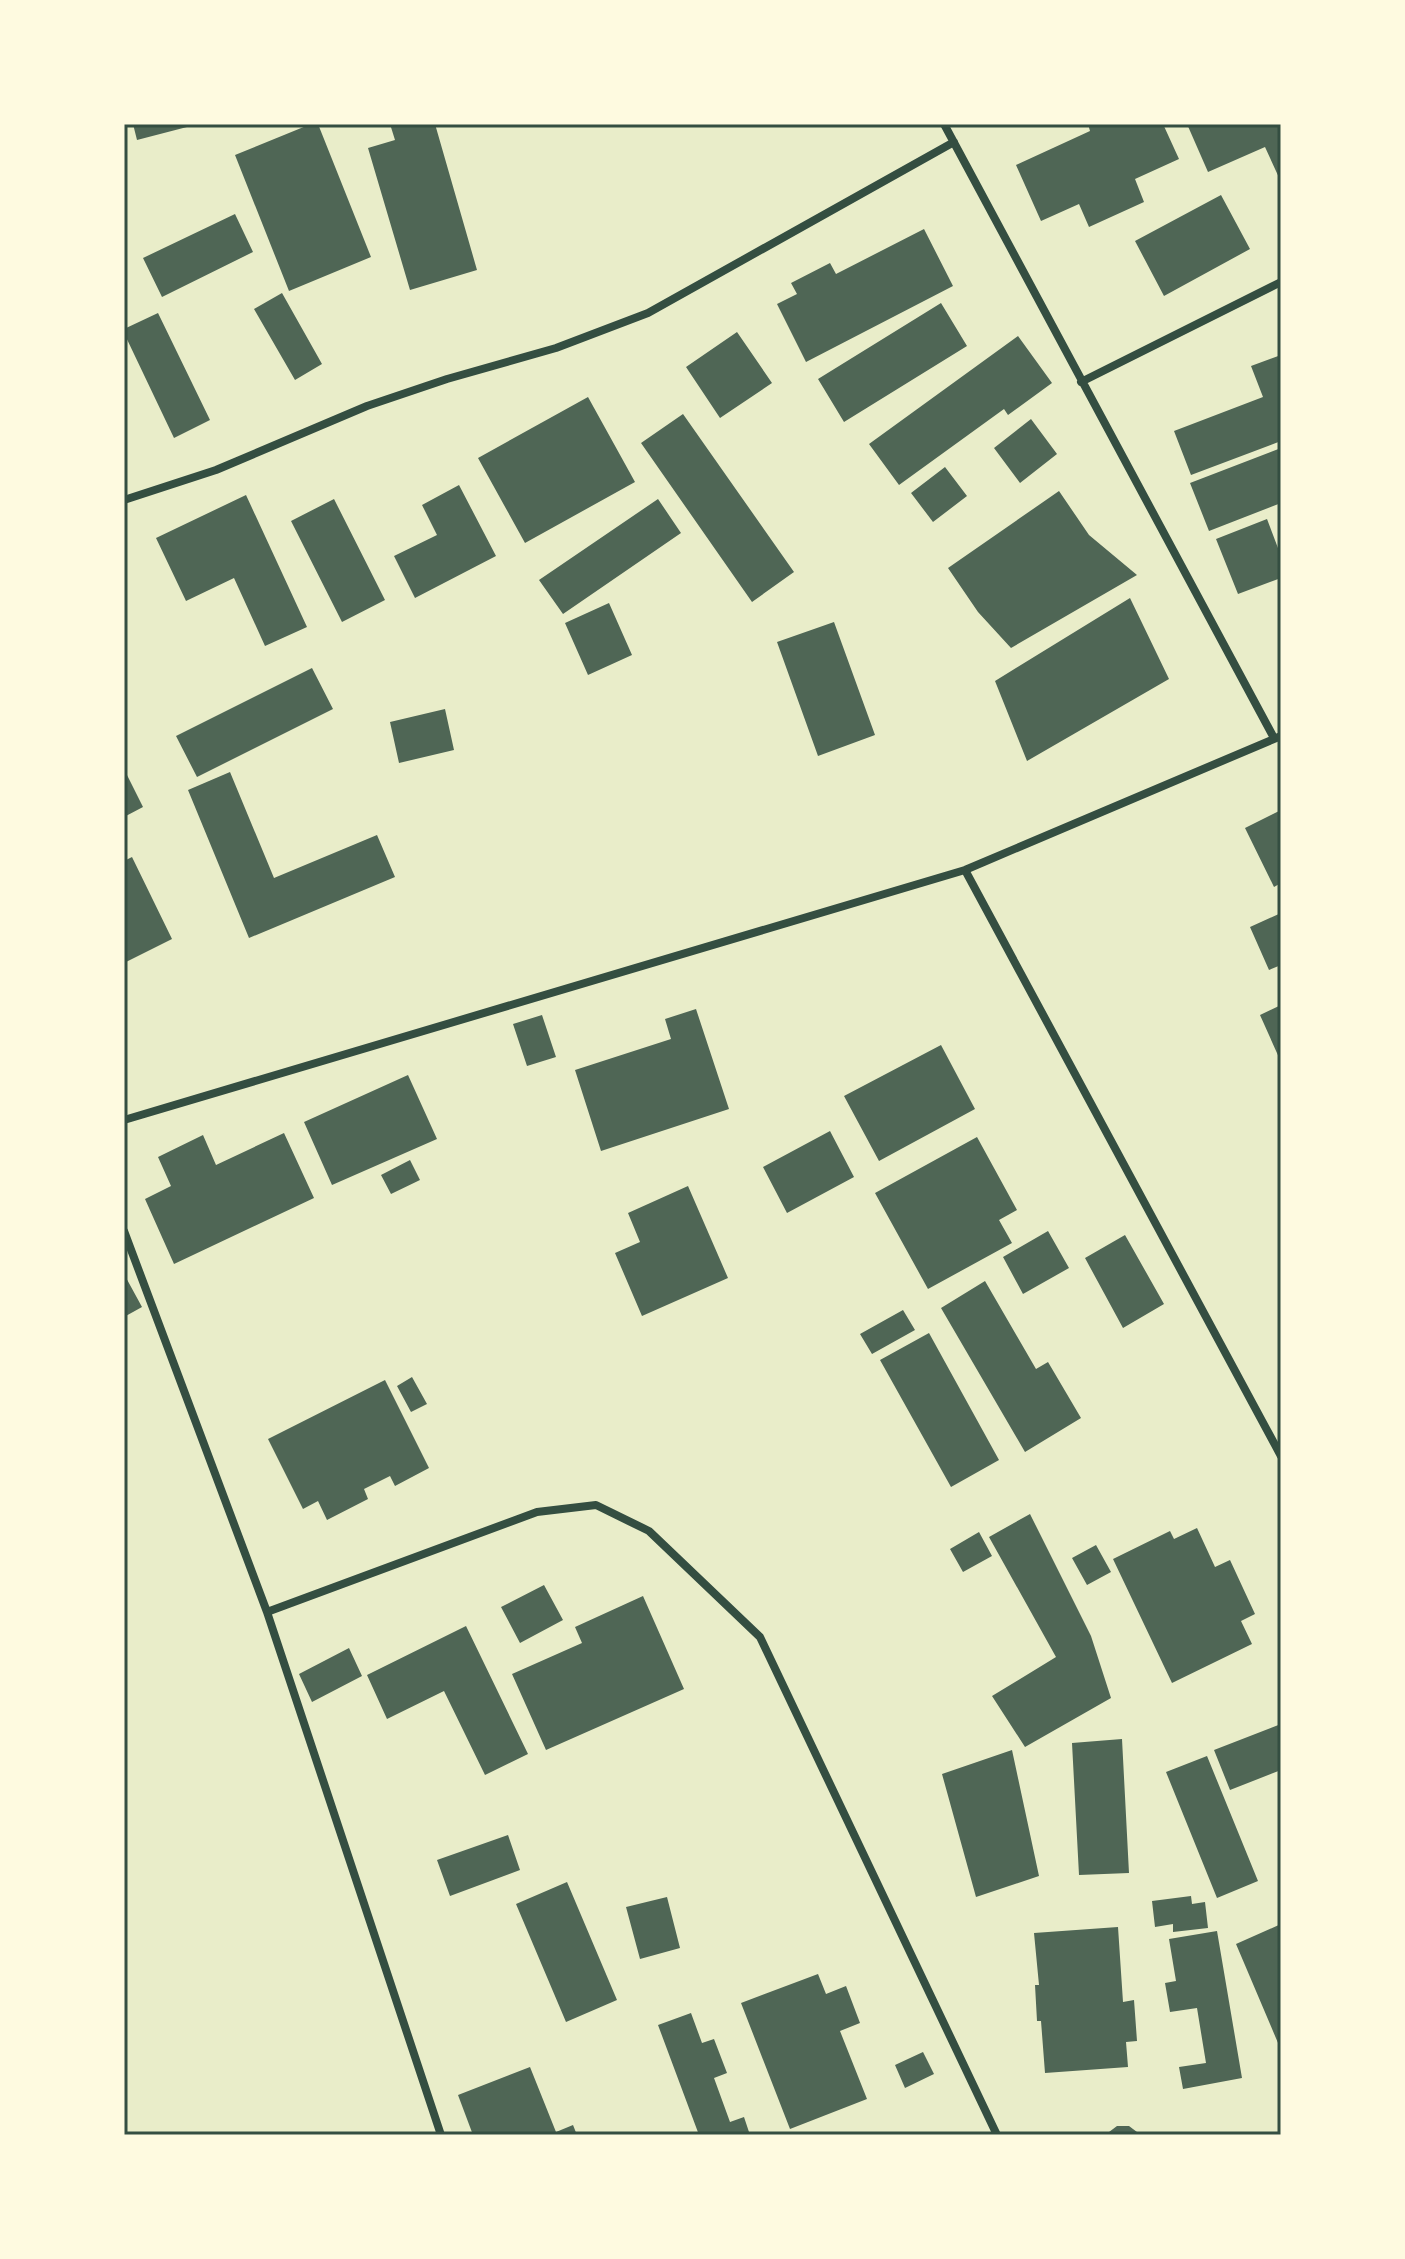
<svg xmlns="http://www.w3.org/2000/svg" width="1405" height="2259" font-family="'Source Sans 3',sans-serif">
<style>
.building{fill:#4f6655}
.lines{fill:none;stroke-linecap:round;stroke-linejoin:round}
.minor{stroke:#344e41;stroke-width:8}
.neatline{fill:none;stroke:#344e41;stroke-width:3}
</style>
<rect width="100%" height="100%" fill="#e9edc9"/>
<path class="building" d="M 133,124 L 186,124 L 187,127 L 137,140 Z
M 311,124 L 318,124 L 371,257 L 289,291 L 235,155 Z
M 390,124 L 435,124 L 477,270 L 410,290 L 368,148 L 395,140 Z
M 1088,124 L 1163,124 L 1179,159 L 1135,179 L 1144,202 L 1089,227 L 1079,204 L 1041,221 L 1016,165 L 1090,131 Z
M 1187,124 L 1281,124 L 1281,182 L 1265,147 L 1208,172 Z
M 1221,195 L 1250,249 L 1164,296 L 1135,241 Z
M 235,214 L 253,252 L 162,297 L 143,258 Z
M 924,229 L 953,286 L 806,362 L 777,304 L 797,294 L 791,283 L 830,263 L 836,274 Z
M 282,293 L 322,364 L 295,380 L 254,309 Z
M 941,303 L 967,346 L 844,422 L 818,379 Z
M 158,313 L 210,420 L 174,438 L 124,333 L 124,329 Z
M 737,332 L 772,383 L 720,418 L 686,367 Z
M 1018,336 L 1052,383 L 1008,415 L 1004,409 L 899,485 L 869,444 Z
M 1281,355 L 1281,441 L 1191,475 L 1174,431 L 1263,397 L 1251,366 Z
M 588,397 L 635,482 L 525,543 L 478,458 Z
M 683,414 L 794,572 L 752,602 L 641,443 Z
M 1031,419 L 1057,454 L 1020,483 L 994,448 Z
M 1281,448 L 1281,503 L 1209,531 L 1190,483 Z
M 945,467 L 967,496 L 933,522 L 911,493 Z
M 459,485 L 496,556 L 415,598 L 394,556 L 437,535 L 422,505 Z
M 1059,491 L 1089,535 L 1137,575 L 1011,648 L 978,612 L 948,568 Z
M 246,495 L 307,627 L 265,646 L 234,578 L 186,601 L 156,538 Z
M 334,499 L 385,600 L 342,622 L 291,521 Z
M 658,499 L 681,533 L 563,614 L 539,580 Z
M 1267,519 L 1281,556 L 1281,578 L 1238,594 L 1216,539 Z
M 1130,598 L 1169,679 L 1027,761 L 995,681 Z
M 609,603 L 632,655 L 588,675 L 565,623 Z
M 834,622 L 875,735 L 818,756 L 777,642 Z
M 312,668 L 333,709 L 197,777 L 176,736 Z
M 445,709 L 454,750 L 399,763 L 390,722 Z
M 124,769 L 143,807 L 124,817 Z
M 230,772 L 274,878 L 377,835 L 395,877 L 249,938 L 188,790 Z
M 1281,810 L 1281,883 L 1274,887 L 1245,828 Z
M 132,857 L 172,939 L 124,963 L 124,861 Z
M 1281,913 L 1281,965 L 1269,970 L 1250,927 Z
M 1281,1005 L 1281,1062 L 1260,1015 Z
M 696,1009 L 729,1109 L 601,1151 L 575,1070 L 671,1039 L 665,1019 Z
M 542,1015 L 556,1057 L 527,1066 L 513,1024 Z
M 941,1045 L 975,1109 L 879,1161 L 844,1096 Z
M 408,1075 L 437,1139 L 332,1185 L 304,1122 Z
M 830,1131 L 854,1177 L 787,1213 L 763,1167 Z
M 284,1133 L 314,1198 L 174,1264 L 145,1199 L 171,1186 L 158,1157 L 203,1135 L 216,1165 Z
M 977,1137 L 1017,1210 L 999,1220 L 1012,1243 L 928,1289 L 875,1193 Z
M 410,1160 L 420,1180 L 391,1194 L 381,1175 Z
M 688,1186 L 728,1278 L 642,1316 L 615,1253 L 640,1242 L 628,1213 Z
M 1048,1231 L 1069,1268 L 1023,1294 L 1003,1257 Z
M 1125,1235 L 1164,1304 L 1123,1328 L 1085,1258 Z
M 124,1274 L 142,1307 L 124,1317 Z
M 985,1281 L 1036,1369 L 1048,1362 L 1081,1418 L 1025,1452 L 941,1308 Z
M 903,1310 L 915,1330 L 872,1354 L 860,1334 Z
M 929,1333 L 999,1460 L 951,1487 L 880,1360 Z
M 412,1377 L 427,1404 L 411,1412 L 397,1386 Z
M 385,1380 L 429,1468 L 395,1486 L 390,1476 L 364,1489 L 368,1499 L 327,1520 L 318,1501 L 303,1509 L 268,1439 Z
M 1030,1514 L 1091,1636 L 1111,1698 L 1025,1747 L 992,1696 L 1056,1657 L 989,1537 Z
M 1197,1528 L 1215,1567 L 1230,1560 L 1255,1614 L 1241,1621 L 1252,1644 L 1172,1683 L 1113,1559 L 1170,1531 L 1174,1539 Z
M 979,1532 L 992,1556 L 963,1572 L 950,1549 Z
M 1096,1545 L 1111,1572 L 1087,1585 L 1072,1558 Z
M 544,1585 L 563,1620 L 520,1643 L 501,1607 Z
M 643,1596 L 684,1689 L 546,1750 L 512,1674 L 582,1643 L 575,1627 Z
M 466,1626 L 528,1754 L 485,1775 L 444,1691 L 387,1719 L 367,1675 Z
M 349,1648 L 362,1676 L 312,1702 L 299,1674 Z
M 1281,1724 L 1281,1770 L 1230,1790 L 1214,1750 Z
M 1122,1739 L 1129,1873 L 1079,1875 L 1072,1743 Z
M 1012,1750 L 1039,1876 L 976,1897 L 942,1774 Z
M 1207,1756 L 1258,1881 L 1217,1898 L 1166,1772 Z
M 508,1835 L 520,1870 L 450,1896 L 437,1860 Z
M 567,1882 L 617,2000 L 566,2022 L 516,1904 Z
M 1191,1896 L 1192,1904 L 1205,1902 L 1208,1928 L 1173,1932 L 1173,1924 L 1155,1927 L 1152,1901 Z
M 667,1897 L 680,1948 L 640,1959 L 626,1907 Z
M 1281,1924 L 1281,2050 L 1236,1944 Z
M 1118,1927 L 1123,2002 L 1134,2000 L 1137,2041 L 1126,2042 L 1128,2067 L 1045,2073 L 1041,2021 L 1037,2021 L 1035,1985 L 1039,1985 L 1034,1933 Z
M 1217,1931 L 1242,2078 L 1183,2089 L 1179,2067 L 1206,2063 L 1197,2008 L 1170,2012 L 1165,1983 L 1176,1981 L 1169,1939 Z
M 818,1974 L 826,1994 L 846,1986 L 860,2023 L 840,2031 L 867,2099 L 790,2129 L 741,2003 Z
M 691,2013 L 702,2043 L 714,2039 L 727,2073 L 714,2078 L 730,2122 L 744,2117 L 750,2135 L 699,2135 L 658,2025 Z
M 923,2052 L 934,2074 L 905,2088 L 895,2065 Z
M 530,2067 L 556,2132 L 573,2125 L 577,2135 L 473,2135 L 458,2095 Z
M 1117,2126 L 1129,2126 L 1141,2135 L 1105,2135 Z"/>
<g class="lines">
<path class="minor" d="M 944,124 L 1274,738
M 1081,382 L 1281,282
M 124,500 L 216,470 L 367,406 L 447,379 L 556,348 L 648,313 L 954,142
M 965,870 L 1281,1456
M 124,1120 L 965,870 L 1281,736
M 124,1231 L 267,1612 L 441,2135
M 267,1612 L 537,1512 L 596,1505 L 649,1531 L 760,1637 L 997,2135"/>
</g>
<rect width="1405" height="2259" fill="none" stroke="#fefae0" stroke-width="252"/>
<rect x="126" y="126" width="1153" height="2007" class="neatline"/>
</svg>
